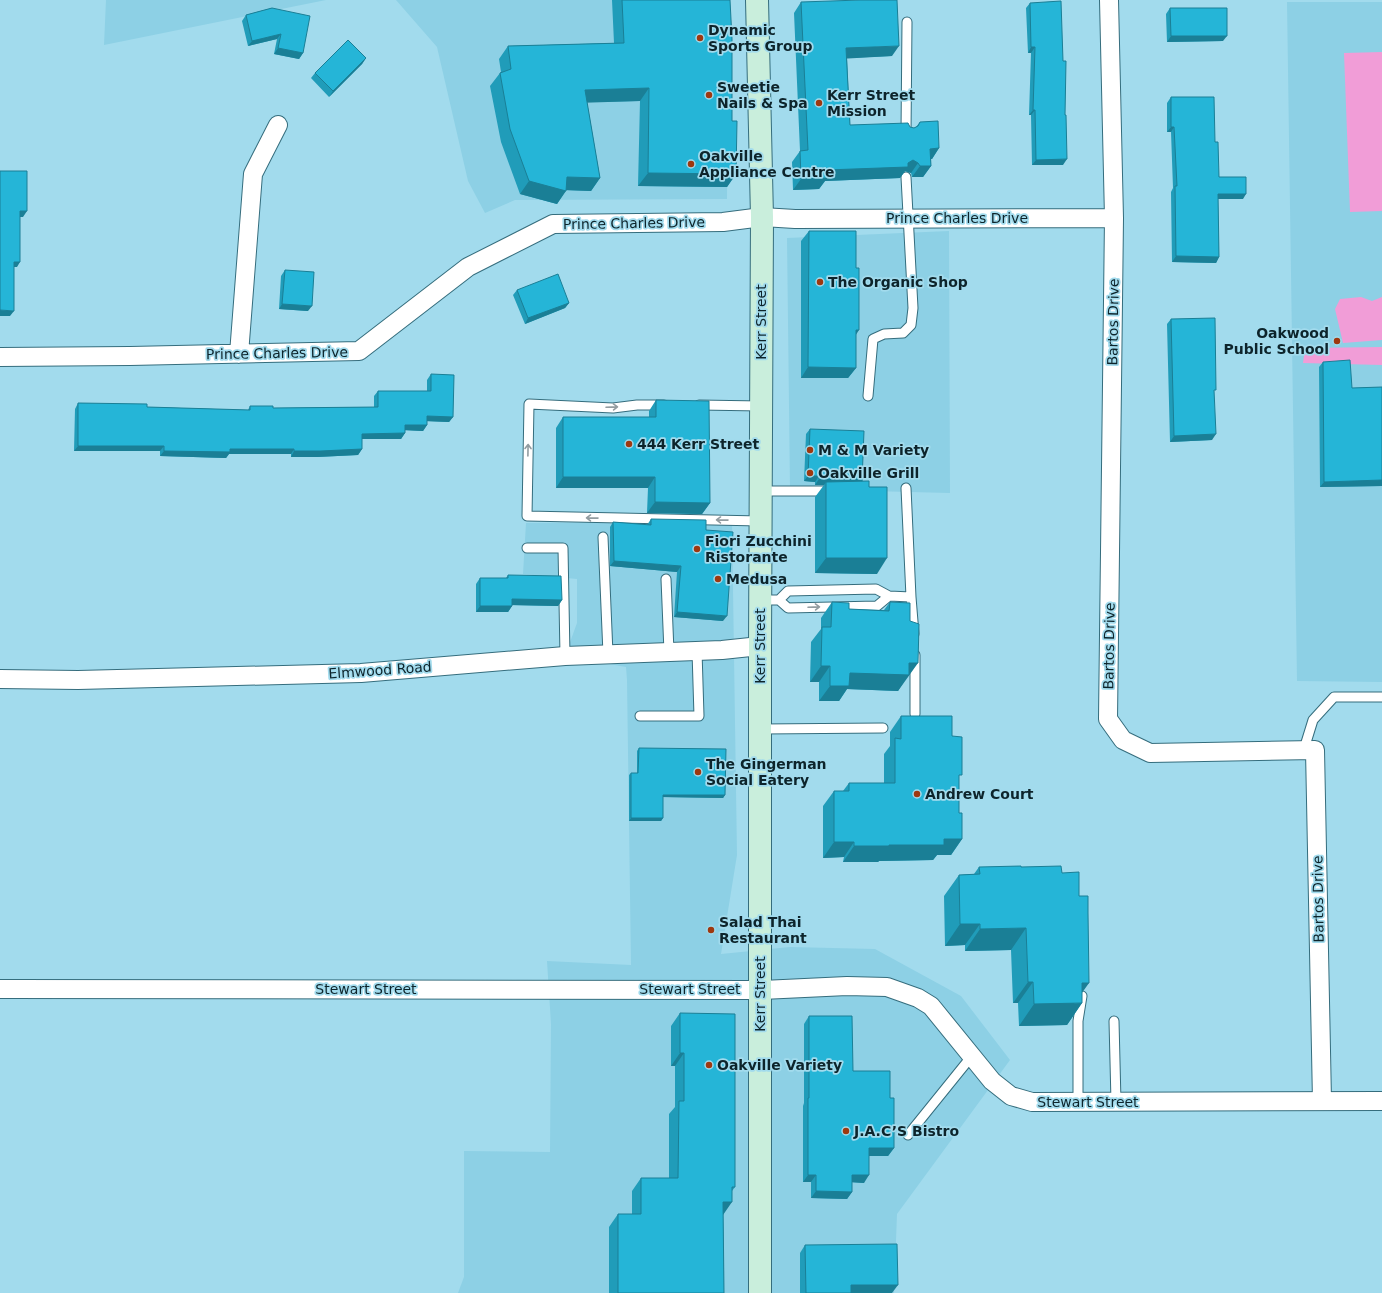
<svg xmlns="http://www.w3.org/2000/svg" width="1382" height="1293" font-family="'DejaVu Sans',sans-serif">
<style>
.built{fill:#8dd0e5}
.green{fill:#f19dd7}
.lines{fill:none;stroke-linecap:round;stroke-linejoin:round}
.lane-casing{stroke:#356d7d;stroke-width:11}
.street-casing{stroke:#356d7d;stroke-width:20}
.secondary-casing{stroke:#356d7d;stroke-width:24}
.lane{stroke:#fff;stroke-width:9}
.street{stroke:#fff;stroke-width:18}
.secondary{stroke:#c9eedc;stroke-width:22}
.wall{fill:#209cb9}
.shaded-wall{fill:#1a7f96}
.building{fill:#25b5d7;stroke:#1a7f96}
.oneway{stroke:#929ca0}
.poi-dot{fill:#9e380f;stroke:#a2dbed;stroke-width:1.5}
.labels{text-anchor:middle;stroke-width:3.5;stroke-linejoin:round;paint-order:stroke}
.poi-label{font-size:14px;font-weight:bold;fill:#0d242b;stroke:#a2dbed;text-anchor:start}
.street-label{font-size:14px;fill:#0d242b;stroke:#a2dbed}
</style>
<rect width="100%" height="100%" fill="#a2dbed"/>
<path class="built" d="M 106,0 L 326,0 L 104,45 Z
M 396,0 L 728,0 L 727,199 L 515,200 L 485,213 L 468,181 L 437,47 Z
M 1287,2 L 1382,2 L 1382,682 L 1297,681 Z
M 949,231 L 950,493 L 790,489 L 787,238 Z
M 732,522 L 737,855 L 721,954 L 790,947 L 875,949 L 961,996 L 1010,1060 L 897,1214 L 894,1293 L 458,1293 L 464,1277 L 464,1151 L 550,1152 L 551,1024 L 547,961 L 631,965 L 627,680 L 626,667 L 565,656 L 577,623 L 577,579 L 523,574 L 526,523 Z"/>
<path class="green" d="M 1382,52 L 1382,211 L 1350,212 L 1344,53 Z
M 1361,297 L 1372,301 L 1382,297 L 1382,340 L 1343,343 L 1335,309 L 1340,299 Z
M 1382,347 L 1382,365 L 1303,363 L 1305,348 Z"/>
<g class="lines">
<defs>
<path id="lane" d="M 906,133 L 907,22
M 868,396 L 873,339 L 884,334 L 903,333 L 911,325 L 913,308 L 906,177
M 664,405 L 637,405 L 613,408 L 529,404 L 527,516 L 760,521
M 699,405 L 761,406
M 761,491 L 831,491
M 603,537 L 608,654
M 527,548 L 563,548 L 565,656
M 666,579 L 669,652
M 889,596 L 911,597 L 906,488
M 911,597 L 914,634
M 760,600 L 779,600 L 788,608 L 877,606 L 889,596 L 876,589 L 788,591 L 779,600
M 915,714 L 915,655
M 640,716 L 699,716 L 697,651
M 760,729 L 883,728
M 1304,749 L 1313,720 L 1334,697 L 1382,697
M 1114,1021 L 1116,1102
M 1078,1102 L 1078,1021 L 1082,996
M 908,1135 L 971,1057"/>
<path id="street" d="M 1109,0 L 1114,218 L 1108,719 L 1123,740 L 1150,753 L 1315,750 L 1322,1101
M 239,354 L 253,174 L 278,125
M 0,357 L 130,356 L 359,351 L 468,267 L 553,224 L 723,222 L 762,217 L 795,219 L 1114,218
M 0,679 L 78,680 L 361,673 L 565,656 L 722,650 L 760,646
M 0,989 L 760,990 L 847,986 L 887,987 L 918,998 L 931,1006 L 992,1081 L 1011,1096 L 1032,1102 L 1382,1101"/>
<path id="secondary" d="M 757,0 L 762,217 L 760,646 L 760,1293"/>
</defs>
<use href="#lane" class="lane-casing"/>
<use href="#street" class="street-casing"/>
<use href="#secondary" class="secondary-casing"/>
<use href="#lane" class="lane"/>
<use href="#street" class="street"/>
<use href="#secondary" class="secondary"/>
</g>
<path class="wall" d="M 612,0 L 730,0 L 732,121 L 736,174 L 727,187 L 638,186 L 640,101 L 587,102 L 600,178 L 591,191 L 566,190 L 557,204 L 520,194 L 501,142 L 490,86 L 500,73 L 501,72 L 499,59 L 508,46 L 614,43 Z
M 801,2 L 892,56 L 847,58 L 850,125 L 910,127 L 914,128 L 916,127 L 920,122 L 939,148 L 932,159 L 931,159 L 931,166 L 923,177 L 912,177 L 911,173 L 905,171 L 900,178 L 825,181 L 819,189 L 793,190 L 792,162 L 800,151 L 794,13 Z
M 1030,3 L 1063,165 L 1032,165 L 1031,115 L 1029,115 L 1031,53 L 1028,53 L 1026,8 Z
M 272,8 L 303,53 L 299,59 L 274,54 L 277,39 L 248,46 L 242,21 L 246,15 Z
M 1170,8 L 1223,41 L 1167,42 L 1166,14 Z
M 366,58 L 362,64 L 329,97 L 311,78 L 315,73 Z
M 1171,97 L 1215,142 L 1219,177 L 1243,199 L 1218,199 L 1219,257 L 1216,263 L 1172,262 L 1171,192 L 1173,188 L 1171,132 L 1167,132 L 1167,103 Z
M 809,231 L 856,335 L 856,368 L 848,378 L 801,378 L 801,241 Z
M 285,270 L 308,311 L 279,309 L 281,276 Z
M 517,290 L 569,303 L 565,308 L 525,324 L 513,295 Z
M 1171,319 L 1214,392 L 1212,440 L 1170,442 L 1167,324 Z
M 1323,362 L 1352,388 L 1382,387 L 1382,486 L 1320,487 L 1319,367 Z
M 431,374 L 453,417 L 449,422 L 427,421 L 427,425 L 423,431 L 405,430 L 405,433 L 401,439 L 362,439 L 362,449 L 358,455 L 317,457 L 291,457 L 291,454 L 229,454 L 226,458 L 160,456 L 160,451 L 74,451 L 75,409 L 78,403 L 147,407 L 248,410 L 250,406 L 273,408 L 374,407 L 374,396 L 378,391 L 427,391 L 427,380 Z
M 656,400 L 710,503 L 702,514 L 647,513 L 648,488 L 556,488 L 556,428 L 563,417 L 649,417 L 649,411 Z
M 810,429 L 869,487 L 877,574 L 815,573 L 815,497 L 824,485 L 815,485 L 815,482 L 804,481 L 806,434 Z
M 651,519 L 706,530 L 723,621 L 674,617 L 677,572 L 610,566 L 610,527 L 613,522 L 647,525 Z
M 508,575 L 562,600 L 558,606 L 512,605 L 512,606 L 508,612 L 476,612 L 476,584 L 480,578 L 506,578 Z
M 832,602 L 849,609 L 884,610 L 890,602 L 907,678 L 906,678 L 898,691 L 847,689 L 839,701 L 819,701 L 819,682 L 810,682 L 811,642 L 821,629 L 821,618 Z
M 901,716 L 952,736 L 959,779 L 959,813 L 962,839 L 951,855 L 937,855 L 933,860 L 879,861 L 878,862 L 843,862 L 844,857 L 823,858 L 823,806 L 834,791 L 843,791 L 849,783 L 884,783 L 884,754 L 890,746 L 890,732 Z
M 639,748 L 725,795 L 723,798 L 663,797 L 663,818 L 661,821 L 629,821 L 629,775 L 631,773 L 637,773 L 637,751 Z
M 979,867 L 1021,867 L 1062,873 L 1082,992 L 1082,1003 L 1067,1025 L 1019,1026 L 1018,1003 L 1013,1003 L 1011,950 L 965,951 L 965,945 L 945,946 L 944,896 L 959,875 L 974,874 Z
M 680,1013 L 735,1187 L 732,1191 L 723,1214 L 724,1293 L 609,1293 L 609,1227 L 618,1214 L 632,1214 L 632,1191 L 641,1178 L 669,1178 L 669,1114 L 675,1107 L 675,1066 L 671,1066 L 671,1026 Z
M 809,1016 L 853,1071 L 890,1098 L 894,1148 L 888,1156 L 869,1156 L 864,1183 L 852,1182 L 852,1192 L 847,1199 L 811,1198 L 811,1182 L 803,1182 L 803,1106 L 804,1103 L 804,1024 Z
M 805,1245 L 892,1293 L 800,1293 L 800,1253 Z"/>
<path class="shaded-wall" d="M 281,34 L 277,39 L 248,46 L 252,41 Z
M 1171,36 L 1227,36 L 1223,41 L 1167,42 Z
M 899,46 L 892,56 L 839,59 L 846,48 Z
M 1031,47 L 1035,47 L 1031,53 L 1028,53 Z
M 278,48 L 303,53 L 299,59 L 274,54 Z
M 366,58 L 362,64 L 329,97 L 333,91 Z
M 649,88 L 640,101 L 576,103 L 585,90 Z
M 1033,110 L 1035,110 L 1031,115 L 1029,115 Z
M 1171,127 L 1174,127 L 1171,132 L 1167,132 Z
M 939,148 L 932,159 L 922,159 L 930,149 Z
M 1067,159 L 1063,165 L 1032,165 L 1036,160 Z
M 913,160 L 918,163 L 911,173 L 905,171 L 900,178 L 825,181 L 819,189 L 793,190 L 801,179 L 826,170 L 908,163 Z
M 920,166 L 931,166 L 923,177 L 912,177 Z
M 648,173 L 736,174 L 727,187 L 638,186 Z
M 567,177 L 600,178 L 591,191 L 563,190 L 566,191 L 557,204 L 520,194 L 529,181 Z
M 1218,194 L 1246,194 L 1243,199 L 1214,199 Z
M 20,211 L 27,211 L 23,217 L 16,217 Z
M 1176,256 L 1219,257 L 1216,263 L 1172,262 Z
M 14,262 L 20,262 L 17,267 L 11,267 Z
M 569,303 L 565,308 L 525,324 L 528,318 Z
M 282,304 L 312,306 L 308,311 L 279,309 Z
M 0,310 L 14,311 L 10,316 L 0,316 Z
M 856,330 L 859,330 L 852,341 Z
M 808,367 L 856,368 L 848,378 L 801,378 Z
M 427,416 L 453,417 L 449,422 L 423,421 Z
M 405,425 L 427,425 L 423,431 L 401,430 Z
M 405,433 L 401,439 L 358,439 L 362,434 Z
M 1216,434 L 1212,440 L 1170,442 L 1174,436 Z
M 78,446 L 164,446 L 160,451 L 74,451 Z
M 230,449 L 294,449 L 291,454 L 229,454 L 226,458 L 160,456 L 164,451 Z
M 362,449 L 358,455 L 317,457 L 291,457 L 294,451 Z
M 808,476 L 819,476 L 815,482 L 804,481 Z
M 563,477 L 655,477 L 648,488 L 556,488 Z
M 819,479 L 859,479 L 862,481 L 826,482 L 824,485 L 815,485 Z
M 1382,480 L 1382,486 L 1320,487 L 1324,482 Z
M 655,502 L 710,503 L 702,514 L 647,513 Z
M 826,558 L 887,558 L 877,574 L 815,573 Z
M 614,561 L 681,566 L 677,572 L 610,566 Z
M 512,599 L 562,600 L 558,606 L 508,605 Z
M 480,606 L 512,606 L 508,612 L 476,612 Z
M 677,612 L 727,616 L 723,621 L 674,617 Z
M 909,663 L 918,663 L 898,691 L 847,689 L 839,701 L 819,701 L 830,686 L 850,673 Z
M 821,666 L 830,666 L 819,682 L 810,682 Z
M 663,795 L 725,795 L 723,798 L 661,797 Z
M 631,818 L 663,818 L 661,821 L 629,821 Z
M 944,839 L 962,839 L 951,855 L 937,855 L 933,860 L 879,861 L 878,862 L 843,862 L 854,846 Z
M 834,842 L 854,842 L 844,857 L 823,858 Z
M 960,924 L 980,924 L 965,945 L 945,946 Z
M 1026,928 L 1011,950 L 965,951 L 980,929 Z
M 1028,982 L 1033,982 L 1018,1003 L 1013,1003 Z
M 1082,983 L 1089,983 L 1074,1004 L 1082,1003 L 1067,1025 L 1019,1026 L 1034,1004 Z
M 680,1053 L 684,1053 L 675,1066 L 671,1066 Z
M 869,1148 L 894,1148 L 888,1156 L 864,1156 Z
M 808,1175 L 816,1175 L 811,1182 L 803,1182 Z
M 852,1175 L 869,1175 L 864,1183 L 847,1182 Z
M 816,1191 L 852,1192 L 847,1199 L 811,1198 Z
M 723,1202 L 732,1202 L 723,1215 Z
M 851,1285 L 898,1285 L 892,1293 L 845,1293 Z"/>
<path class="building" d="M 622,0 L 730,0 L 732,39 L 732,121 L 737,121 L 736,174 L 648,173 L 649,88 L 585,90 L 600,178 L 567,177 L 566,191 L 529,181 L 510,129 L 500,73 L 511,69 L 508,46 L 624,43 Z
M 860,0 L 897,0 L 899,46 L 846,48 L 850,125 L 908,123 L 910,127 L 914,128 L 918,126 L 920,122 L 938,121 L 939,148 L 930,149 L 931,166 L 920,166 L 918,163 L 913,160 L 908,163 L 908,167 L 826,170 L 827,178 L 801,179 L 800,151 L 808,150 L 801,2 Z
M 1061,1 L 1063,61 L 1066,61 L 1065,115 L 1066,115 L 1067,159 L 1036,160 L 1035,110 L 1033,110 L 1035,47 L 1031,47 L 1030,3 Z
M 272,8 L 310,16 L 303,53 L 278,48 L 281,34 L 252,41 L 246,15 Z
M 1170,8 L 1227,8 L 1227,36 L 1171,36 Z
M 348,40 L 366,58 L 333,91 L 315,73 Z
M 1171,97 L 1214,97 L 1215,142 L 1218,142 L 1219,177 L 1246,177 L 1246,194 L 1218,194 L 1219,257 L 1176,256 L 1175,186 L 1177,186 L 1174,127 L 1171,127 Z
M 0,171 L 27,171 L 27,211 L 20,211 L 20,262 L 14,262 L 14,311 L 0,310 Z
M 809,231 L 856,231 L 856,268 L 859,268 L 859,330 L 856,330 L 856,368 L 808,367 Z
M 285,270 L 314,272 L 312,306 L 282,304 Z
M 558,274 L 569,303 L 528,318 L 517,290 Z
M 1215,318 L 1216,390 L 1214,390 L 1216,434 L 1174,436 L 1171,319 Z
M 1350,360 L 1352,388 L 1382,387 L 1382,480 L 1324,482 L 1323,362 Z
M 431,374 L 454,375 L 453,417 L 427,416 L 427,425 L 405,425 L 405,433 L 362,434 L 362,449 L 321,451 L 294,451 L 294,449 L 230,449 L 230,452 L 164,451 L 164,446 L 78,446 L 78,403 L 147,404 L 147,407 L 250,410 L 250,406 L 273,406 L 273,408 L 378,407 L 378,391 L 431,391 Z
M 656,400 L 709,401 L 710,503 L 655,502 L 655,477 L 563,477 L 563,417 L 656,417 Z
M 810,429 L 864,431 L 862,481 L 859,479 L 819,479 L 819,476 L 808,476 Z
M 869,481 L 869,487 L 887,487 L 887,558 L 826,558 L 826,482 Z
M 651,519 L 706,520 L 706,530 L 733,532 L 727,616 L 677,612 L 681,566 L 614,561 L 613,522 L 651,525 Z
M 508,575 L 561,576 L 562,600 L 512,599 L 512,606 L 480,606 L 480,578 L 508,578 Z
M 832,602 L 849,603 L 849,609 L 889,611 L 890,602 L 910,603 L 910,621 L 919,624 L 918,663 L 909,663 L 909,675 L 850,673 L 849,686 L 830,686 L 830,666 L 821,666 L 822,627 L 831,627 Z
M 901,716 L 952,716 L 952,736 L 962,737 L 962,775 L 959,775 L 959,813 L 962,813 L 962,839 L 944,839 L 944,845 L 889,845 L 889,846 L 854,846 L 854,842 L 834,842 L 834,791 L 849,791 L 849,783 L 895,783 L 895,738 L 901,739 Z
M 639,748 L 726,749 L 725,795 L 663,795 L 663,818 L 631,818 L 631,773 L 638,773 Z
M 1021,866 L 1021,867 L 1061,866 L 1062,873 L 1079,872 L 1079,896 L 1088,896 L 1088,913 L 1089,983 L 1082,983 L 1082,1003 L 1034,1004 L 1033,982 L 1028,982 L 1026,928 L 980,929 L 980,924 L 960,924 L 959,875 L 980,874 L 979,867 Z
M 680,1013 L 735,1014 L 735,1187 L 732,1187 L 732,1202 L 723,1202 L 724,1293 L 618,1293 L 618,1214 L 641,1214 L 641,1178 L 678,1178 L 679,1101 L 684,1101 L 684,1053 L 680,1053 Z
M 809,1016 L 852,1016 L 853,1071 L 890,1071 L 890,1098 L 894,1098 L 894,1148 L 869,1148 L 869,1175 L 852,1175 L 852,1192 L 816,1191 L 816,1175 L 808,1175 L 808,1098 L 809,1098 Z
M 897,1244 L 898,1285 L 851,1285 L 851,1293 L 806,1293 L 805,1245 Z"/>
<defs><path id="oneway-shaft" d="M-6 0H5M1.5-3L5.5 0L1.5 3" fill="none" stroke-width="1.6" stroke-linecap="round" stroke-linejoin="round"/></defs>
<g class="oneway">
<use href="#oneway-shaft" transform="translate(612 407) rotate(-2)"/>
<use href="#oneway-shaft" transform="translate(528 450) rotate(-89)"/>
<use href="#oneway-shaft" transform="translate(592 518) rotate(-179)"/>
<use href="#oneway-shaft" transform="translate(722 520) rotate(-179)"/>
<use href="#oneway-shaft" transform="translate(814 607) rotate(-2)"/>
</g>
<g class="poi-dot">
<circle cx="700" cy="38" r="4"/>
<circle cx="709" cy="95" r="4"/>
<circle cx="819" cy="103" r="4"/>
<circle cx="691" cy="164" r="4"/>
<circle cx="820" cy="282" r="4"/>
<circle cx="1337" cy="341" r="4"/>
<circle cx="629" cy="444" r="4"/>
<circle cx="810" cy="450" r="4"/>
<circle cx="810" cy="473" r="4"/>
<circle cx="697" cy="549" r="4"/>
<circle cx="718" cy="579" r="4"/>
<circle cx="698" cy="772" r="4"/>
<circle cx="917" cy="794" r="4"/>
<circle cx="711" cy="930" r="4"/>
<circle cx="709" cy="1065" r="4"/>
<circle cx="846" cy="1131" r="4"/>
</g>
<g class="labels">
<g class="poi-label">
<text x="708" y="35">Dynamic<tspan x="708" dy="16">Sports Group</tspan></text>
<text x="717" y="92">Sweetie<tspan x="717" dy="16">Nails &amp; Spa</tspan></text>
<text x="827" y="100">Kerr Street<tspan x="827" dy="16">Mission</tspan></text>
<text x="699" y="161">Oakville<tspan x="699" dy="16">Appliance Centre</tspan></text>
<text x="828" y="287">The Organic Shop</text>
<text x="1329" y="338" text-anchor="end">Oakwood<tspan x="1329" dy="16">Public School</tspan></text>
<text x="637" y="449">444 Kerr Street</text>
<text x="818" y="455">M &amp; M Variety</text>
<text x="818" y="478">Oakville Grill</text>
<text x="705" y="546">Fiori Zucchini<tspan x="705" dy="16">Ristorante</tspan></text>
<text x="726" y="584">Medusa</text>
<text x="706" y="769">The Gingerman<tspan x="706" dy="16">Social Eatery</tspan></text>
<text x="925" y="799">Andrew Court</text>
<text x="719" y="927">Salad Thai<tspan x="719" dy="16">Restaurant</tspan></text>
<text x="717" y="1070">Oakville Variety</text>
<text x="854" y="1136">J.A.C’S Bistro</text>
</g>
<g class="street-label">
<text x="957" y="223">Prince Charles Drive</text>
<text transform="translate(634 223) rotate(-1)" y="5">Prince Charles Drive</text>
<text transform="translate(761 322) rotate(-90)" y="5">Kerr Street</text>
<text transform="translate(1113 322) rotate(-89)" y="5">Bartos Drive</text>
<text transform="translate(277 353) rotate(-1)" y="5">Prince Charles Drive</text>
<text transform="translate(760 646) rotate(-90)" y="5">Kerr Street</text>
<text transform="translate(1109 646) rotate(-89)" y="5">Bartos Drive</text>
<text transform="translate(380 670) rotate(-4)" y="5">Elmwood Road</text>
<text transform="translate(1318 899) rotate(-91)" y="5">Bartos Drive</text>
<text x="366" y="994">Stewart Street</text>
<text x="690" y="994">Stewart Street</text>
<text transform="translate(760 994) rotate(-90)" y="5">Kerr Street</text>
<text x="1088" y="1107">Stewart Street</text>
</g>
</g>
</svg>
